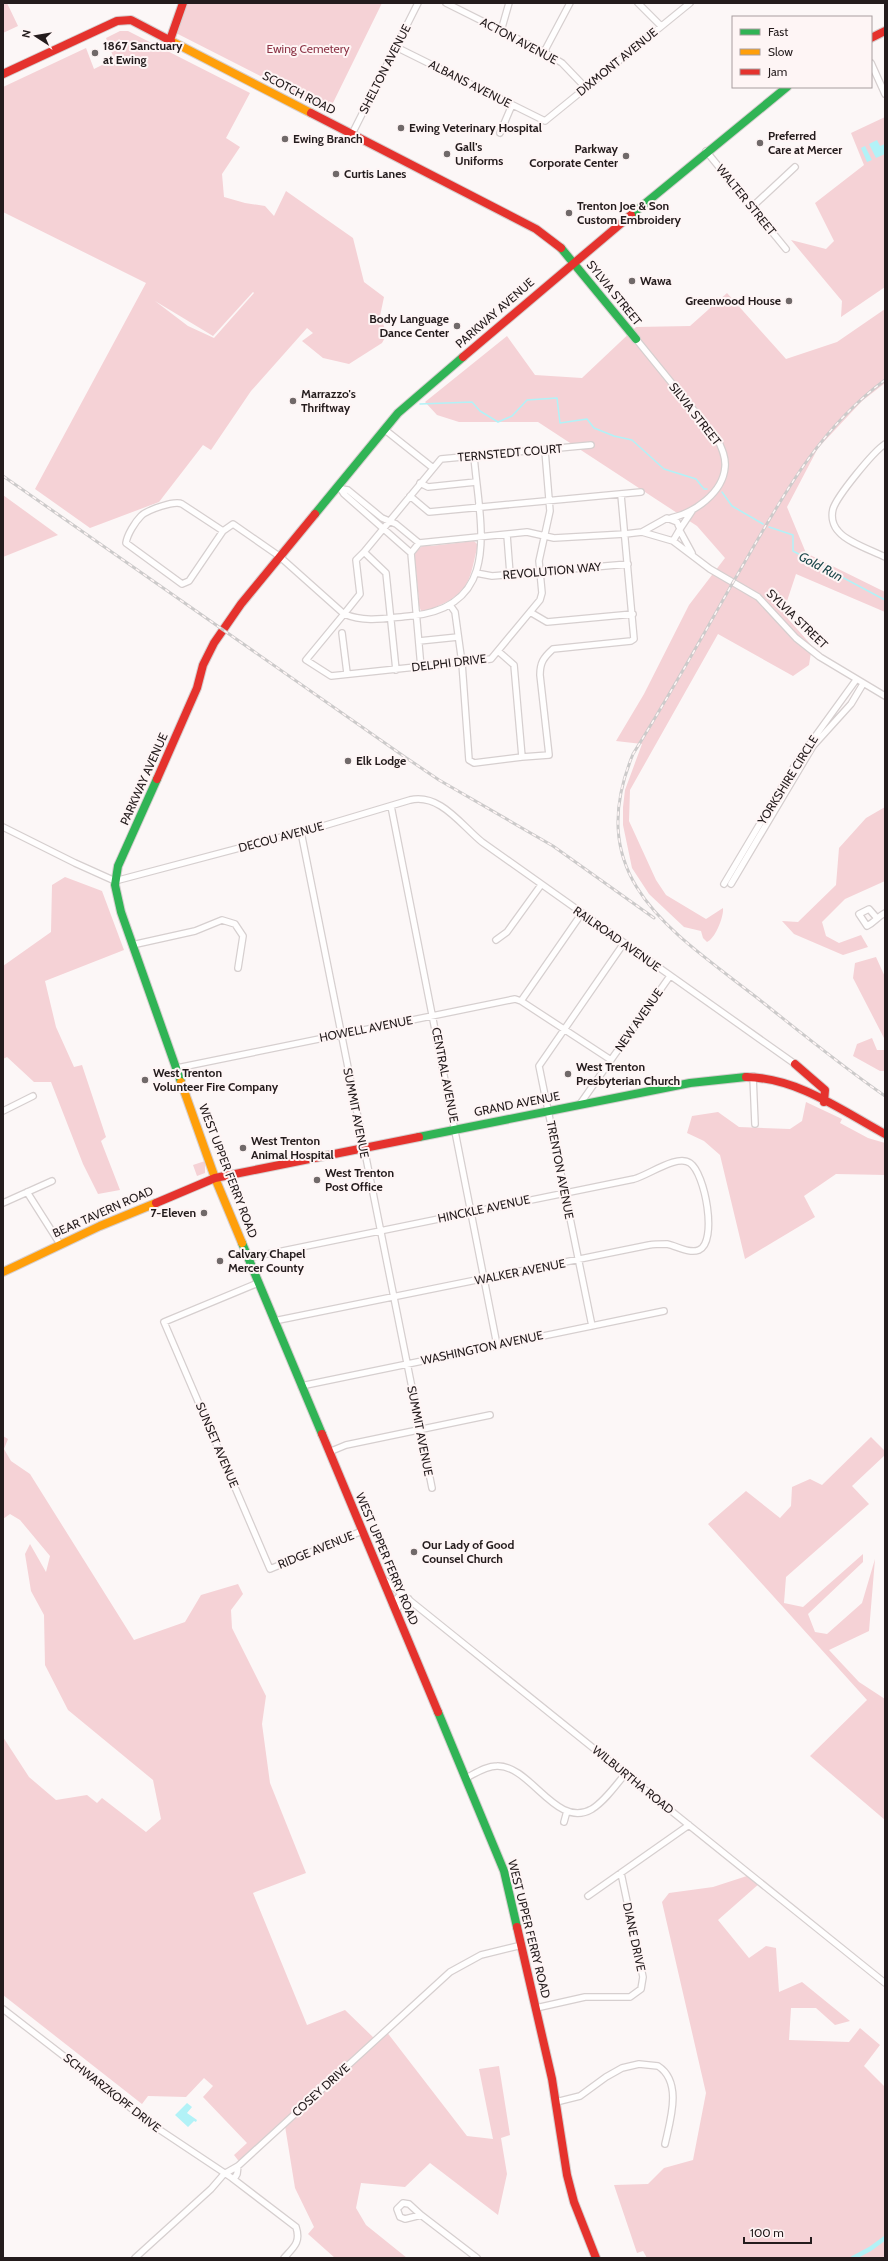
<svg xmlns="http://www.w3.org/2000/svg" width="888" height="2261" font-family="Cabin,sans-serif">
<style>
.green{fill:#f5d2d6;fill-rule:evenodd}
.water{fill:#b2f2f7}
.lines{fill:none;stroke-linecap:round;stroke-linejoin:round}
.stream{stroke:#b2f2f7;stroke-width:1.5}
.canal{stroke:#b2f2f7;stroke-width:4.5}
.street-casing{stroke:#d6cfcf;stroke-width:8}
.fast-casing{stroke:#d6cfcf;stroke-width:10}
.slow-casing{stroke:#d6cfcf;stroke-width:10}
.jam-casing{stroke:#d6cfcf;stroke-width:10}
.street{stroke:#fffefe;stroke-width:5.5}
.fast{stroke:#30b455;stroke-width:8}
.slow{stroke:#ff9f0a;stroke-width:8}
.jam{stroke:#e5322d;stroke-width:8}
.rail-casing{stroke:#cccaca;stroke-width:3}
.rail{stroke:#fef5f5;stroke-width:1.5;stroke-dasharray:4.5;stroke-linecap:butt}
.poi-dot{fill:#706969;stroke:#fef5f5;stroke-width:1.5}
.labels{text-anchor:middle;stroke-width:4;stroke-linejoin:round;paint-order:stroke}
.street-label{font-size:12px;fill:#241c1d;stroke:#fef5f5}
.poi-label{font-size:12px;font-weight:bold;fill:#241c1d;stroke:#fef5f5;text-anchor:start}
.park-label{font-size:12px;fill:#8c3446;stroke:#fef5f5}
.water-label{font-size:13px;font-style:italic;fill:#1a4649;stroke:#fef5f5}
</style>
<rect width="100%" height="100%" fill="#fcf7f7"/>
<path class="green" d="M 3,3 L 7,3 L 18,26 L 3,33 Z
M 184,3 L 382,3 L 329,111 L 174,32 Z
M 120,31 L 128,31 L 250,93 L 226,138 L 240,147 L 222,174 L 224,197 L 245,203 L 265,206 L 274,216 L 286,191 L 353,238 L 364,282 L 384,297 L 380,316 L 387,334 L 382,343 L 349,364 L 323,358 L 302,341 L 313,333 L 307,328 L 251,391 L 211,450 L 203,445 L 159,502 L 90,528 L 35,489 L 146,283 L 3,212 L 3,87 L 86,48 L 94,69 L 114,59 L 106,38 ZM 253,292 L 254,293 L 214,338 L 188,326 L 155,301 L 213,336 Z
M 885,117 L 885,287 L 841,317 L 842,301 L 791,240 L 826,249 L 834,241 L 815,203 L 864,165 L 851,133 Z
M 727,293 L 786,359 L 837,342 L 885,309 L 885,383 L 862,401 L 818,448 L 787,507 L 806,553 L 885,592 L 885,612 L 796,574 L 783,613 L 812,646 L 809,665 L 793,676 L 718,634 L 630,790 L 629,821 L 656,880 L 666,895 L 706,919 L 723,908 C 724,917 715,939 707,942 L 703,938 L 701,931 L 684,927 L 649,894 L 632,868 L 623,825 L 623,807 L 625,790 L 642,744 L 616,741 L 644,694 L 689,605 L 725,558 L 697,526 L 538,422 L 459,422 L 437,415 L 425,402 L 507,336 L 535,375 L 582,378 L 636,327 L 690,326 Z
M 3,495 L 58,535 L 3,557 Z
M 474,541 L 478,545 C 470,574 472,592 440,605 C 434,608 429,612 421,611 L 418,603 L 419,602 L 416,570 L 414,569 C 414,565 413,560 414,556 C 416,550 426,541 431,546 Z
M 885,807 L 885,881 L 845,899 L 822,922 L 826,936 L 839,943 L 861,935 L 868,947 L 843,955 L 794,934 L 782,921 L 798,922 L 836,885 L 839,848 L 866,818 Z
M 65,877 L 102,891 L 124,950 L 45,981 L 56,1027 L 74,1067 L 82,1065 L 106,1137 L 101,1141 L 120,1190 L 98,1194 L 83,1164 L 51,1082 L 34,1082 L 7,1057 L 3,1059 L 3,966 L 51,932 L 52,885 Z
M 876,957 L 885,977 L 885,1040 L 853,978 L 855,963 Z
M 872,1038 L 877,1050 L 885,1050 L 885,1071 L 880,1071 L 853,1056 L 857,1044 Z
M 806,1102 L 842,1119 L 840,1123 L 868,1138 L 885,1143 L 885,1175 L 836,1174 L 804,1196 L 815,1217 L 745,1259 L 720,1155 L 704,1141 L 687,1133 L 692,1116 L 718,1112 L 739,1127 L 790,1129 L 802,1121 Z
M 205,1161 L 205,1173 L 197,1176 L 193,1165 Z
M 3,1436 L 8,1439 L 4,1449 L 11,1461 L 30,1474 L 134,1640 L 185,1622 L 201,1595 L 238,1584 L 243,1594 L 231,1610 L 232,1628 L 266,1696 L 262,1724 L 270,1783 L 306,1873 L 253,1893 L 307,2025 L 345,2010 L 376,2040 L 386,2031 L 467,2136 L 493,2139 L 479,2069 L 499,2066 L 510,2135 L 501,2138 L 507,2174 L 498,2215 L 430,2163 L 405,2187 L 361,2183 L 356,2208 L 366,2225 L 407,2258 L 335,2258 L 308,2234 L 314,2227 L 295,2188 L 285,2126 L 241,2164 L 234,2155 L 247,2143 L 203,2097 L 213,2086 L 204,2078 L 186,2097 L 148,2096 L 142,2104 L 3,1995 L 3,1737 L 29,1777 L 56,1800 L 87,1795 L 97,1803 L 102,1798 L 146,1832 L 161,1819 L 153,1780 L 68,1710 L 45,1665 L 44,1615 L 31,1591 L 25,1554 L 30,1544 L 46,1572 L 50,1556 L 20,1520 L 10,1514 L 3,1519 Z
M 871,1437 L 885,1451 L 885,1455 L 852,1486 L 869,1504 L 786,1577 L 784,1603 L 803,1607 L 863,1554 L 863,1562 L 808,1614 L 815,1632 L 827,1634 L 862,1603 L 875,1559 L 869,1631 L 829,1650 L 859,1682 L 885,1699 L 885,1820 L 810,1756 L 867,1700 L 708,1524 L 746,1491 L 780,1518 L 791,1506 L 792,1487 L 810,1479 L 822,1485 Z
M 750,1875 L 760,1883 L 718,1920 L 749,1958 L 766,1946 L 776,1948 L 779,1992 L 802,1982 L 850,2021 L 835,2025 L 816,2008 L 791,2008 L 789,2040 L 849,2042 L 860,2028 L 880,2045 L 864,2066 L 885,2087 L 885,2258 L 647,2258 L 643,2251 L 637,2253 L 614,2185 L 648,2184 L 664,2168 L 693,2160 L 706,2093 L 662,1902 L 669,1893 L 713,1887 Z"/>
<path class="water" d="M 877,140 L 880,146 L 885,144 L 885,154 L 876,158 L 869,144 Z
M 865,146 L 872,160 L 867,162 L 861,148 Z
M 187,2103 L 192,2107 L 187,2113 L 197,2120 L 196,2122 L 194,2121 L 188,2127 L 175,2115 Z"/>
<g class="lines">
<path class="stream" d="M 420,404 L 472,402 L 480,411 L 498,422 L 512,416 L 527,400 L 557,398 L 560,423 L 587,419 L 594,428 L 614,436 L 632,440 L 664,469 L 696,479 L 704,489 L 707,489
M 722,492 L 732,506 L 763,524
M 769,527 L 793,535 L 793,551 L 885,600"/>
<path class="canal" d="M 853,2258 L 870,2249 L 885,2238"/>
<defs>
<path id="street" d="M 446,3 L 544,52 L 562,63 L 586,88
M 638,3 L 661,26
M 501,31 L 509,3
M 396,47 L 545,121 L 690,3
M 544,52 L 570,3
M 871,63 L 885,94
M 500,133 L 512,105
M 352,134 L 418,3
M 706,151 L 786,249
M 752,207 L 795,167
M 636,339 L 718,440 C 722,449 726,458 725,467 C 723,493 694,513 671,518
M 384,429 L 433,468
M 885,444 C 873,452 837,496 833,509 C 831,517 833,526 839,532 C 847,542 873,551 885,557
M 474,456 C 479,522 505,607 410,616 C 387,618 366,623 344,614 L 306,660 L 331,676 L 491,659 L 540,600 L 542,593 L 539,561 L 550,511 L 545,451
M 420,483 L 428,487 L 476,482
M 338,485 L 344,494 L 411,553
M 342,489 L 348,490 L 382,518 L 396,524 L 419,543
M 410,496 L 429,512 L 641,492
M 680,529 L 692,511
M 223,531 L 182,504 C 175,500 147,510 141,516 C 135,522 127,535 126,543 L 182,584 L 189,581 L 223,531 L 233,524 L 279,556 L 344,614 L 360,594 L 356,560 L 364,552
M 680,531 L 692,553
M 507,535 L 510,574
M 673,541 L 710,569 L 758,597 L 796,638 L 820,657 L 885,696
M 411,553 L 419,543 L 527,532 L 554,538 L 625,534 L 642,532 L 667,518 L 677,522 L 680,529 L 673,541 L 642,532
M 411,553 L 421,668
M 476,573 L 492,576 L 628,564
M 450,605 L 455,612 L 462,663 L 469,760 L 474,763 L 522,757
M 530,612 L 547,622 L 633,614
M 342,633 L 347,673
M 419,641 L 458,637
M 498,651 L 514,665 L 522,757 L 549,755 L 540,675 C 540,663 543,658 553,649 L 631,641 L 634,639 L 621,495
M 396,670 L 386,573 L 364,552 L 441,459 L 591,445
M 391,806 L 497,1345
M 3,827 L 75,863 L 115,881 L 323,826 L 410,800 C 440,793 461,825 482,842 L 795,1064
M 301,832 L 432,1488
M 724,884 L 798,760 L 856,680
M 731,884 L 813,746 L 851,704 L 863,684
M 876,917 L 869,909 L 859,914 L 867,926 C 875,922 877,917 885,913
M 496,940 L 507,932 L 541,885
M 132,945 L 195,931 L 222,920 L 235,924 L 243,936 L 238,968
M 521,1001 L 582,913
M 177,1068 L 515,999 L 521,1001 L 611,1060
M 753,1076 L 755,1124
M 580,1104 L 670,976
M 3,1111 L 33,1096
M 27,1192 L 60,1244
M 3,1203 L 52,1181
M 248,1258 L 634,1179 C 649,1175 677,1154 690,1163 C 705,1173 718,1242 699,1250 C 689,1254 677,1246 667,1244 C 661,1244 655,1244 649,1245 L 274,1321
M 258,1283 L 164,1322 L 270,1569 L 362,1531
M 592,1326 L 539,1066 L 624,943
M 301,1386 L 664,1311
M 329,1452 L 346,1445 L 490,1415
M 382,1578 L 885,1983
M 392,1604 L 402,1593
M 396,1612 L 400,1603 L 409,1599
M 466,1778 C 476,1773 486,1766 497,1766 C 531,1765 556,1830 592,1809 C 605,1801 616,1785 626,1773
M 564,1822 L 567,1811
M 588,1896 L 689,1825
M 536,2008 L 585,1997 L 630,1997 L 641,1989 L 643,1977 L 621,1873
M 3,2009 L 154,2126 L 232,2178 L 296,2227 C 301,2242 294,2247 284,2258
M 556,2102 L 580,2096 L 606,2077 L 622,2068 L 639,2064 L 658,2066 C 683,2082 670,2121 665,2144
M 234,2179 L 237,2174 L 238,2166
M 403,2203 L 409,2204 L 421,2215 L 405,2219 L 400,2217 L 397,2209 Z
M 421,2215 L 477,2258
M 135,2258 L 211,2189 L 224,2174 L 238,2166 L 450,1972 L 481,1955 L 522,1945"/>
<path id="fast" d="M 631,215 L 787,87
M 561,248 L 636,339
M 315,514 L 398,413 L 463,357
M 157,779 L 118,866 L 115,885 L 121,912 L 181,1082
M 419,1137 L 690,1083 L 746,1077
M 242,1243 L 322,1434
M 438,1712 L 504,1871 L 517,1927"/>
<path id="slow" d="M 171,41 L 311,113
M 181,1082 L 215,1178 L 242,1243
M 3,1272 L 100,1226 L 156,1203"/>
<path id="jam" d="M 871,38 L 885,31
M 170,40 L 183,3
M 3,74 L 117,21 L 131,20 L 171,41
M 311,113 L 536,229 L 561,248
M 463,357 L 631,215
M 157,779 L 197,688 L 203,665 L 214,643 L 241,604 L 315,514
M 795,1064 L 825,1090 L 824,1102
M 746,1077 C 798,1078 841,1110 885,1134
M 156,1203 L 215,1178 L 419,1137
M 322,1434 L 438,1712
M 517,1927 L 552,2079 L 567,2175 L 574,2202 L 596,2258"/>
</defs>
<use href="#street" class="street-casing"/>
<use href="#fast" class="fast-casing"/>
<use href="#slow" class="slow-casing"/>
<use href="#jam" class="jam-casing"/>
<use href="#street" class="street"/>
<use href="#fast" class="fast"/>
<use href="#slow" class="slow"/>
<use href="#jam" class="jam"/>
<defs>
<path id="rail" d="M 885,380 C 813,433 776,509 732,584 C 700,641 668,698 633,754 C 582,878 670,930 756,997 C 799,1031 840,1065 885,1096
M 3,476 L 402,755 L 439,780 L 553,846 L 654,918"/>
</defs>
<use href="#rail" class="rail-casing"/>
<use href="#rail" class="rail"/>
</g>
<g class="poi-dot">
<circle cx="95" cy="53" r="4"/>
<circle cx="401" cy="128" r="4"/>
<circle cx="285" cy="139" r="4"/>
<circle cx="760" cy="143" r="4"/>
<circle cx="447" cy="154" r="4"/>
<circle cx="626" cy="156" r="4"/>
<circle cx="336" cy="174" r="4"/>
<circle cx="569" cy="213" r="4"/>
<circle cx="632" cy="281" r="4"/>
<circle cx="789" cy="301" r="4"/>
<circle cx="457" cy="326" r="4"/>
<circle cx="293" cy="401" r="4"/>
<circle cx="348" cy="761" r="4"/>
<circle cx="568" cy="1074" r="4"/>
<circle cx="145" cy="1080" r="4"/>
<circle cx="243" cy="1148" r="4"/>
<circle cx="317" cy="1180" r="4"/>
<circle cx="204" cy="1213" r="4"/>
<circle cx="220" cy="1261" r="4"/>
<circle cx="414" cy="1552" r="4"/>
</g>
<g class="labels">
<g class="street-label">
<text transform="translate(519 41) rotate(28)" y="4">ACTON AVENUE</text>
<text transform="translate(617 62) rotate(-39)" y="4">DIXMONT AVENUE</text>
<text transform="translate(385 69) rotate(-63)" y="4">SHELTON AVENUE</text>
<text transform="translate(470 84) rotate(27)" y="4">ALBANS AVENUE</text>
<text transform="translate(299 93) rotate(27)" y="4">SCOTCH ROAD</text>
<text transform="translate(746 200) rotate(51)" y="4">WALTER STREET</text>
<text transform="translate(614 293) rotate(51)" y="4">SYLVIA STREET</text>
<text transform="translate(495 313) rotate(-41)" y="4">PARKWAY AVENUE</text>
<text transform="translate(695 414) rotate(52)" y="4">SILVIA STREET</text>
<text transform="translate(510 453) rotate(-5)" y="4">TERNSTEDT COURT</text>
<text transform="translate(552 571) rotate(-5)" y="4">REVOLUTION WAY</text>
<text transform="translate(797 619) rotate(44)" y="4">SYLVIA STREET</text>
<text transform="translate(449 663) rotate(-7)" y="4">DELPHI DRIVE</text>
<text transform="translate(144 779) rotate(-66)" y="4">PARKWAY AVENUE</text>
<text transform="translate(788 780) rotate(-58)" y="4">YORKSHIRE CIRCLE</text>
<text transform="translate(281 837) rotate(-15)" y="4">DECOU AVENUE</text>
<text transform="translate(617 939) rotate(35)" y="4">RAILROAD AVENUE</text>
<text transform="translate(639 1020) rotate(-55)" y="4">NEW AVENUE</text>
<text transform="translate(366 1029) rotate(-11)" y="4">HOWELL AVENUE</text>
<text transform="translate(445 1075) rotate(79)" y="4">CENTRAL AVENUE</text>
<text transform="translate(517 1104) rotate(-11)" y="4">GRAND AVENUE</text>
<text transform="translate(356 1113) rotate(79)" y="4">SUMMIT AVENUE</text>
<text transform="translate(560 1170) rotate(79)" y="4">TRENTON AVENUE</text>
<text transform="translate(228 1171) rotate(69)" y="4">WEST UPPER FERRY ROAD</text>
<text transform="translate(484 1209) rotate(-12)" y="4">HINCKLE AVENUE</text>
<text transform="translate(103 1212) rotate(-24)" y="4">BEAR TAVERN ROAD</text>
<text transform="translate(520 1272) rotate(-11)" y="4">WALKER AVENUE</text>
<text transform="translate(482 1348) rotate(-12)" y="4">WASHINGTON AVENUE</text>
<text transform="translate(420 1431) rotate(79)" y="4">SUMMIT AVENUE</text>
<text transform="translate(217 1445) rotate(67)" y="4">SUNSET AVENUE</text>
<text transform="translate(316 1550) rotate(-22)" y="4">RIDGE AVENUE</text>
<text transform="translate(387 1559) rotate(67)" y="4">WEST UPPER FERRY ROAD</text>
<text transform="translate(633 1780) rotate(39)" y="4">WILBURTHA ROAD</text>
<text transform="translate(529 1929) rotate(76)" y="4">WEST UPPER FERRY ROAD</text>
<text transform="translate(634 1937) rotate(78)" y="4">DIANE DRIVE</text>
<text transform="translate(321 2090) rotate(-42)" y="4">COSEY DRIVE</text>
<text transform="translate(112 2093) rotate(38)" y="4">SCHWARZKOPF DRIVE</text>
</g>
<g class="poi-label">
<text x="103" y="50">1867 Sanctuary<tspan x="103" dy="14">at Ewing</tspan></text>
<text x="409" y="132">Ewing Veterinary Hospital</text>
<text x="768" y="140">Preferred<tspan x="768" dy="14">Care at Mercer</tspan></text>
<text x="293" y="143">Ewing Branch</text>
<text x="455" y="151">Gall's<tspan x="455" dy="14">Uniforms</tspan></text>
<text x="618" y="153" text-anchor="end">Parkway<tspan x="618" dy="14">Corporate Center</tspan></text>
<text x="344" y="178">Curtis Lanes</text>
<text x="577" y="210">Trenton Joe &amp; Son<tspan x="577" dy="14">Custom Embroidery</tspan></text>
<text x="640" y="285">Wawa</text>
<text x="781" y="305" text-anchor="end">Greenwood House</text>
<text x="449" y="323" text-anchor="end">Body Language<tspan x="449" dy="14">Dance Center</tspan></text>
<text x="301" y="398">Marrazzo's<tspan x="301" dy="14">Thriftway</tspan></text>
<text x="356" y="765">Elk Lodge</text>
<text x="576" y="1071">West Trenton<tspan x="576" dy="14">Presbyterian Church</tspan></text>
<text x="153" y="1077">West Trenton<tspan x="153" dy="14">Volunteer Fire Company</tspan></text>
<text x="251" y="1145">West Trenton<tspan x="251" dy="14">Animal Hospital</tspan></text>
<text x="325" y="1177">West Trenton<tspan x="325" dy="14">Post Office</tspan></text>
<text x="196" y="1217" text-anchor="end">7-Eleven</text>
<text x="228" y="1258">Calvary Chapel<tspan x="228" dy="14">Mercer County</tspan></text>
<text x="422" y="1549">Our Lady of Good<tspan x="422" dy="14">Counsel Church</tspan></text>
</g>
<g class="park-label">
<text x="308" y="53">Ewing Cemetery</text>
</g>
<g class="water-label">
<text transform="translate(821 566) rotate(28)" y="5">Gold Run</text>
</g>
</g>
<rect width="888" height="2261" fill="none" stroke="#241c1d" stroke-width="8"/>
<rect x="732" y="16" width="140" height="72" fill="#fef5f5" stroke="#a79e9f"/>
<rect x="740" y="29" width="20" height="6" fill="#30b455" stroke="#a79e9f"/>
<text x="768" y="36" font-size="12" fill="#241c1d">Fast</text>
<rect x="740" y="49" width="20" height="6" fill="#ff9f0a" stroke="#a79e9f"/>
<text x="768" y="56" font-size="12" fill="#241c1d">Slow</text>
<rect x="740" y="69" width="20" height="6" fill="#e5322d" stroke="#a79e9f"/>
<text x="768" y="76" font-size="12" fill="#241c1d">Jam</text>
<g transform="translate(36 36) rotate(282)" stroke="#fef5f5" stroke-width="3" paint-order="stroke">
<path d="M0-3L7 15L0 10L-7 15Z" fill="#241c1d"/>
<text y="-6" font-size="11" font-weight="bold" text-anchor="middle" fill="#241c1d">N</text>
</g>
<path d="M744 2237v6h67v-6" fill="none" stroke="#241c1d" stroke-width="2"/>
<text x="750" y="2237" font-size="12" fill="#241c1d" stroke="#fef5f5" stroke-width="3" paint-order="stroke">100 m</text>
</svg>
